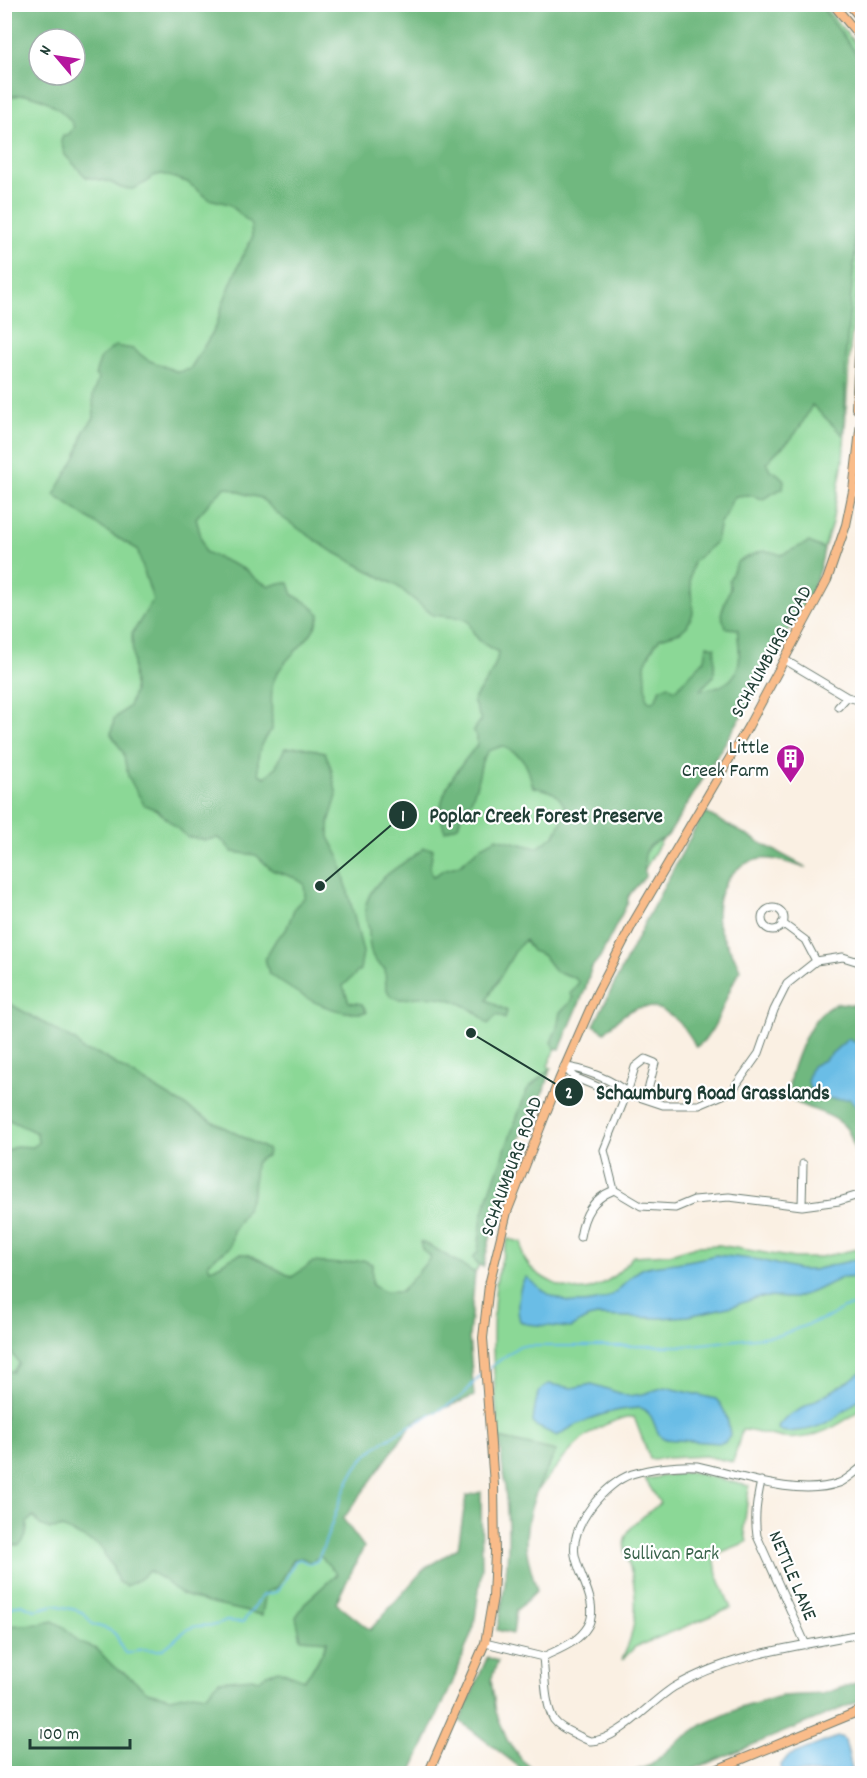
<svg xmlns="http://www.w3.org/2000/svg" width="867" height="1778" font-family="Dekko,sans-serif">
<style>
.green{fill:#8bd896;stroke:#558a65;stroke-width:1.5;fill-rule:evenodd}
.forest{fill:#70b87f;stroke:#487a5a;stroke-width:1.5;fill-rule:evenodd}
.water{fill:#6bbde6;stroke:#457d8d;stroke-width:1.5}
.lines{fill:none;stroke-linecap:round;stroke-linejoin:round}
.stream{stroke:#6bbde6;stroke-width:2}
.minor-casing{stroke:#6c7c71;stroke-width:9}
.major-casing{stroke:#6c7c71;stroke-width:10}
.minor{stroke:#fff;stroke-width:7}
.major{stroke:#f9bc8a;stroke-width:8}
.labels{text-anchor:middle;stroke-width:4.5;stroke-linejoin:round;paint-order:stroke}
.street-label{font-size:20px;fill:#1f3d34;stroke:#fff}
.poi-label{font-size:20px;fill:#1f3d34;stroke:#fff;text-anchor:end}
.park-label{font-size:20px;fill:#3a644c;stroke:#fff}
.leader{fill:none;stroke:#1f3d34;stroke-width:2}
.callout-dot{fill:#1f3d34;stroke:#fff;stroke-width:2}
.mark-label{font-size:18px;text-anchor:middle;font-weight:bold;fill:#fff}
.callout-label{font-size:21px;text-anchor:middle;font-weight:bold;fill:#1f3d34;stroke:#fff;stroke-width:4.5;stroke-linejoin:round;paint-order:stroke}
</style>
<rect width="100%" height="100%" fill="#fff"/>
<filter id="ink" filterUnits="userSpaceOnUse"><feTurbulence type="fractalNoise" baseFrequency=".0167" numOctaves="2"/><feDisplacementMap in="SourceGraphic" scale="12" xChannelSelector="R" yChannelSelector="G"/><feConvolveMatrix kernelMatrix="1 2 1 2 8 2 1 2 1" color-interpolation-filters="sRGB"/></filter>
<filter id="wash" filterUnits="userSpaceOnUse"><feTurbulence type="fractalNoise" baseFrequency=".008" numOctaves="4" result="noise"/><feDisplacementMap in="SourceGraphic" scale="24" xChannelSelector="R" yChannelSelector="G"/><feGaussianBlur stdDeviation="1.35" result="paint"/><feColorMatrix in="noise" values="0 0 0 0 0 0 0 0 0 0 0 0 0 0 0 0 0 1.4 0 .05"/><feComposite in="paint" operator="in"/></filter>
<g filter="url(#wash)">
<rect width="100%" height="100%" fill="#faf0e3"/>
<path class="green" d="M 5,5 L 823,5 L 862,52 L 862,252 L 850,348 L 843,461 L 832,523 L 814,579 L 607,934 L 548,1066 L 551,1068 L 544,1075 L 532,1102 L 501,1187 L 482,1259 L 475,1273 L 416,1366 L 320,1555 L 337,1574 L 306,1602 L 328,1640 L 316,1664 L 306,1678 L 411,1773 L 5,1773 ZM 39,39 L 75,39 L 75,75 L 39,75 Z
M 508,1239 L 522,1242 C 522,1247 522,1255 525,1260 C 535,1277 570,1295 590,1289 C 609,1283 621,1271 633,1256 L 670,1254 L 696,1246 L 719,1245 L 794,1258 L 816,1258 L 862,1248 L 862,1408 C 841,1425 813,1441 784,1438 C 770,1436 756,1431 742,1430 L 733,1462 L 705,1456 L 650,1459 L 634,1417 C 587,1421 561,1461 534,1495 L 556,1451 L 499,1438 C 494,1386 490,1335 496,1284 C 498,1269 504,1253 508,1239 Z
M 691,1472 L 749,1486 L 744,1528 L 747,1542 L 714,1555 L 717,1574 L 731,1608 L 635,1647 L 622,1660 C 635,1632 639,1606 632,1575 C 630,1564 622,1550 625,1539 C 629,1524 649,1513 660,1503 L 645,1479 Z"/>
<path class="forest" d="M 5,4 L 820,5 L 862,61 L 862,220 L 854,233 L 855,254 L 846,351 L 844,436 L 812,405 C 806,417 800,429 791,439 C 783,447 773,453 767,463 L 770,470 L 778,474 L 784,480 L 783,488 L 763,499 L 749,495 L 736,496 L 732,500 L 725,517 L 720,522 L 716,542 L 693,562 L 690,578 L 693,613 L 687,626 L 680,632 L 660,638 L 652,649 L 645,664 L 647,700 L 650,702 L 655,701 L 660,689 L 668,685 L 675,690 L 705,659 L 707,645 L 715,647 L 714,676 L 700,690 C 718,689 736,683 739,662 C 741,651 737,640 738,629 L 726,628 L 721,614 L 730,588 L 729,580 L 738,561 C 756,555 761,546 781,555 L 809,542 L 824,549 C 821,571 805,615 789,631 C 784,635 778,636 773,640 L 773,658 L 755,694 L 669,834 C 664,841 659,839 652,844 C 641,852 645,866 645,877 L 628,896 L 628,902 L 600,957 L 591,968 L 585,990 L 560,1049 L 554,1048 L 551,1042 L 557,1028 L 560,1012 L 566,1007 L 573,998 L 570,994 L 579,982 L 573,977 L 555,971 L 543,955 L 532,951 L 525,940 L 517,948 L 487,1000 L 507,1011 L 505,1019 L 497,1015 L 488,1024 C 469,1003 446,994 418,997 C 403,998 405,1002 390,996 L 386,987 L 385,969 C 371,961 369,949 369,933 C 369,925 365,918 365,910 C 369,878 402,867 424,848 L 433,849 L 430,867 L 433,877 L 443,870 L 460,865 L 482,846 L 497,838 L 537,848 L 555,835 L 567,811 C 558,792 553,791 533,787 C 527,762 524,756 502,746 L 488,751 L 482,761 L 477,784 L 471,801 L 463,809 L 458,826 L 445,831 C 430,799 458,769 477,745 L 477,737 L 473,731 L 481,720 L 473,701 C 483,683 496,673 498,652 C 482,644 474,639 469,622 L 461,618 L 433,615 L 397,586 L 330,550 L 280,516 L 261,498 L 248,495 L 226,487 L 211,501 L 196,518 L 205,552 L 246,570 L 257,580 L 270,586 L 280,583 L 289,583 L 293,595 L 306,602 L 320,614 C 314,642 282,656 273,683 C 270,692 272,719 272,730 C 259,742 256,757 259,774 L 265,777 L 275,768 L 285,748 L 302,747 L 325,752 L 331,768 L 337,796 L 329,822 L 329,837 L 339,856 L 363,952 L 360,970 L 343,986 L 349,1002 L 362,1004 L 367,1012 C 333,1018 296,993 269,974 L 265,958 L 277,938 L 286,930 L 295,907 L 305,897 L 304,884 L 295,878 L 272,870 L 256,855 L 232,852 L 225,843 L 218,838 L 206,840 L 187,837 L 157,810 L 144,805 L 128,776 L 123,752 L 111,734 L 114,719 L 129,706 L 134,692 L 132,634 L 153,600 L 137,549 L 111,534 L 54,495 L 77,455 L 84,431 L 94,418 L 93,396 L 98,378 L 95,375 L 101,357 L 115,346 L 133,349 L 148,360 L 178,372 L 190,369 L 216,327 L 223,303 L 242,257 L 252,238 L 251,224 L 229,204 L 209,199 L 187,182 L 162,174 L 153,176 L 147,182 L 133,189 L 121,188 L 110,182 L 86,177 L 65,155 L 61,141 L 63,136 L 69,134 L 74,127 C 68,113 44,97 28,95 C 21,94 12,97 5,98 ZM 39,39 L 75,39 L 75,75 L 39,75 Z
M 704,812 L 807,868 C 793,865 775,857 761,859 C 730,863 713,895 718,924 C 722,942 735,953 740,970 C 724,994 719,1033 696,1047 C 685,1024 663,1000 634,1009 C 623,1013 613,1024 605,1032 L 594,1025 L 646,920 Z
M 5,1001 L 77,1042 L 83,1051 L 97,1053 L 204,1117 L 268,1150 L 267,1156 L 258,1160 L 255,1164 L 253,1192 L 246,1210 L 233,1231 L 230,1247 L 208,1263 L 210,1269 C 221,1266 229,1257 240,1254 C 251,1252 280,1272 292,1277 L 313,1262 L 340,1264 L 363,1260 L 372,1264 L 372,1285 L 384,1292 L 401,1292 L 431,1257 L 422,1249 L 420,1242 L 431,1246 L 475,1273 L 469,1337 L 474,1396 L 415,1420 L 343,1519 L 364,1547 L 336,1603 L 370,1630 L 425,1568 L 458,1548 L 466,1496 L 481,1492 L 482,1567 L 474,1626 L 452,1684 L 411,1773 L 5,1773 L 5,1626 L 40,1624 L 53,1621 L 64,1627 L 80,1643 L 97,1649 L 113,1666 L 130,1677 L 147,1692 L 171,1698 L 193,1693 L 206,1695 L 219,1681 L 252,1678 L 259,1680 L 267,1674 L 278,1670 L 304,1680 L 316,1664 L 328,1641 L 301,1639 L 296,1617 L 306,1602 L 337,1574 L 320,1556 L 311,1562 L 302,1558 L 294,1559 L 277,1588 L 266,1592 L 262,1615 L 208,1603 L 181,1594 L 164,1580 L 149,1571 L 140,1579 L 126,1586 L 118,1582 L 112,1565 L 105,1558 L 104,1551 L 99,1545 L 62,1528 L 50,1529 L 40,1525 L 33,1516 L 27,1523 C 27,1532 27,1539 19,1545 L 11,1545 L 5,1539 L 5,1370 L 13,1372 L 19,1363 L 5,1344 L 5,1152 L 16,1146 L 33,1147 L 38,1143 L 37,1133 L 5,1118 Z
M 838,1003 L 854,1005 L 862,1010 L 862,1153 L 856,1155 C 853,1147 852,1136 847,1129 C 832,1110 799,1110 791,1097 C 783,1081 806,1032 816,1019 C 822,1011 829,1007 838,1003 Z
M 549,1069 C 551,1085 532,1109 526,1124 C 506,1170 495,1219 483,1267 L 477,1264 L 473,1258 L 478,1251 L 482,1216 L 492,1185 L 527,1090 Z
M 499,1438 L 556,1451 C 540,1482 526,1508 526,1544 C 527,1559 533,1576 537,1590 L 516,1611 L 513,1634 L 497,1630 C 503,1602 507,1574 508,1546 C 509,1510 503,1473 499,1438 Z
M 487,1658 L 498,1661 L 491,1680 L 496,1712 L 507,1740 L 522,1760 L 538,1773 L 527,1773 L 460,1721 Z
M 862,1681 L 862,1700 L 684,1773 L 630,1773 L 651,1765 L 676,1743 L 702,1725 L 740,1708 L 781,1696 L 822,1694 Z"/>
<path class="water" d="M 848,1039 L 857,1043 C 861,1052 857,1055 858,1064 L 862,1069 L 862,1114 L 850,1099 L 832,1099 L 814,1094 C 806,1085 807,1077 812,1066 L 824,1060 Z
M 716,1255 L 760,1260 L 799,1270 L 813,1270 L 862,1258 L 862,1277 L 841,1278 L 817,1290 L 795,1298 L 759,1297 L 733,1306 L 688,1316 L 660,1318 L 597,1316 L 588,1318 L 570,1328 L 526,1324 L 520,1321 C 516,1309 518,1286 526,1277 C 545,1294 564,1307 591,1302 C 601,1301 609,1298 616,1292 C 625,1284 633,1272 644,1268 C 653,1264 665,1265 676,1263 C 689,1261 703,1258 716,1255 Z
M 862,1371 L 862,1397 C 842,1413 824,1430 796,1431 C 789,1432 784,1433 778,1429 L 779,1425 L 785,1418 L 849,1381 Z
M 549,1384 L 572,1388 L 592,1384 L 628,1396 L 643,1394 L 665,1387 L 716,1399 C 725,1408 729,1424 730,1436 L 725,1442 L 719,1443 L 663,1439 C 652,1430 657,1414 640,1408 C 611,1409 582,1420 557,1436 L 534,1425 L 533,1422 C 535,1409 535,1388 549,1384 Z
M 837,1737 L 841,1737 L 845,1740 L 853,1773 L 782,1773 L 781,1765 L 788,1756 Z"/>
<g class="lines">
<path class="stream" d="M 488,1369 L 519,1346 L 684,1346 L 780,1335 L 831,1316 L 843,1308 L 862,1304
M 4,1610 L 21,1604 L 35,1610 L 55,1605 L 76,1610 L 84,1613 L 92,1624 C 101,1628 114,1628 118,1639 C 121,1645 121,1648 125,1653 C 131,1654 133,1652 138,1650 C 148,1647 158,1654 166,1647 C 176,1640 181,1631 193,1627 C 204,1624 216,1628 226,1621 L 243,1622 L 263,1595 L 276,1592 L 283,1584 L 295,1561 L 300,1559 L 309,1564 L 317,1561 C 332,1530 338,1497 356,1468 C 376,1437 427,1420 458,1399 C 468,1392 474,1380 483,1373"/>
</g>
</g>
<g filter="url(#ink)">
<g class="lines">
<defs>
<path id="minor" d="M 853,491 L 862,495
M 785,660 L 847,697 L 862,701
M 838,707 L 847,697
M762 919a11 11 0 1 1 22 0a11 11 0 1 1-22 0Z
M 782,923 L 805,940 L 816,961
M 862,963 L 843,957 L 816,961 L 787,984 L 774,1010 L 759,1053 L 732,1091 L 699,1105 L 663,1105 L 627,1093 L 604,1150 L 614,1190 L 641,1206 L 675,1208 L 694,1200 L 729,1197 L 802,1206 L 839,1201 L 862,1194
M 564,1067 L 574,1077 L 617,1095 L 627,1093
M 564,1067 C 582,1068 614,1080 627,1093
M 627,1093 L 635,1067 L 645,1059 L 655,1063 L 646,1098
M 802,1206 L 803,1164
M 580,1237 C 584,1214 592,1199 614,1190
M 761,1481 C 757,1500 754,1516 757,1536 L 806,1645
M 485,1643 L 543,1657 C 559,1649 578,1643 588,1626 C 600,1604 579,1577 575,1555 C 570,1525 605,1483 632,1474 C 651,1468 677,1465 697,1466 C 738,1475 798,1498 839,1483 C 847,1480 855,1472 862,1467
M 543,1657 C 545,1675 545,1706 554,1720 C 559,1727 570,1732 577,1735 C 581,1737 586,1740 590,1741 C 617,1742 652,1700 674,1687 C 728,1655 794,1647 855,1635 L 862,1631"/>
<path id="major" d="M 833,4 L 862,39
M 849,4 L 862,20
M 862,414 L 856,408 L 862,302
M 428,1774 L 485,1643 L 493,1597 L 495,1553 L 494,1485 L 483,1338 L 489,1285 L 507,1212 L 559,1080 L 597,993 L 633,923 L 748,727 L 827,580 L 846,525 L 853,491 L 862,413
M 706,1774 L 862,1710"/>
</defs>
<use href="#minor" class="minor-casing"/>
<use href="#major" class="major-casing"/>
<use href="#minor" class="minor"/>
<use href="#major" class="major"/>
</g>
</g>
<defs>
<symbol id="building-pin" viewBox="-11 -11 22 30"><path d="M0 17L-7.5 6A9.5 9.5 0 1 1 7.5 6Z" fill="#b5179e" stroke="#fff"/><path d="M-4-6H4V6H1V3H-1V6H-4ZM-2.5-4.3h1.7v1.8h-1.7ZM.8-4.3h1.7v1.8H.8ZM-2.5-1h1.7V.8h-1.7ZM.8-1h1.7V.8H.8Z" fill="#fff"/></symbol>
</defs>
<g fill-rule="evenodd">
<use href="#building-pin" x="774" y="742" width="33" height="45"/>
</g>
<g class="labels">
<g class="street-label">
<text transform="translate(770 651) rotate(-61)" y="7">SCHAUMBURG ROAD</text>
<text transform="translate(510 1166) rotate(-70)" y="7">SCHAUMBURG ROAD</text>
<text transform="translate(794 1575) rotate(67)" y="7">NETTLE LANE</text>
</g>
<g class="poi-label">
<text x="769" y="753">Little<tspan x="769" dy="23">Creek Farm</tspan></text>
</g>
<g class="park-label">
<text x="671" y="1559">Sullivan Park</text>
</g>
</g>
<path class="leader" d="M320 886L403 815M471 1033L569 1092"/>
<g class="callout-dot">
<circle cx="320" cy="886" r="6"/>
<circle cx="471" cy="1033" r="6"/>
<circle cx="403" cy="815" r="15"/>
<circle cx="569" cy="1092" r="15"/>
</g>
<g class="mark-label">
<text x="403" y="821">1</text>
<text x="569" y="1098">2</text>
</g>
<g class="callout-label">
<text x="546" y="822">Poplar Creek Forest Preserve</text>
<text x="713" y="1099">Schaumburg Road Grasslands</text>
</g>
<rect width="867" height="1778" fill="none" stroke="#fff" stroke-width="24"/>
<g transform="translate(57 57) rotate(299)"><circle r="28" fill="#ffffff" stroke="#a5b1ae" stroke-width="1.5"/>
<path d="M0-4.5L10 22L0 15L-10 22Z" fill="#b5179e"/>
<text y="-9" font-size="16" font-weight="bold" text-anchor="middle" fill="#1f3d34">N</text>
</g>
<path d="M30 1739v9h100v-9" fill="none" stroke="#1f3d34" stroke-width="3"/>
<text x="39" y="1739" font-size="18" fill="#1f3d34" stroke="#ffffff" stroke-width="4.5" paint-order="stroke">100 m</text>
</svg>
